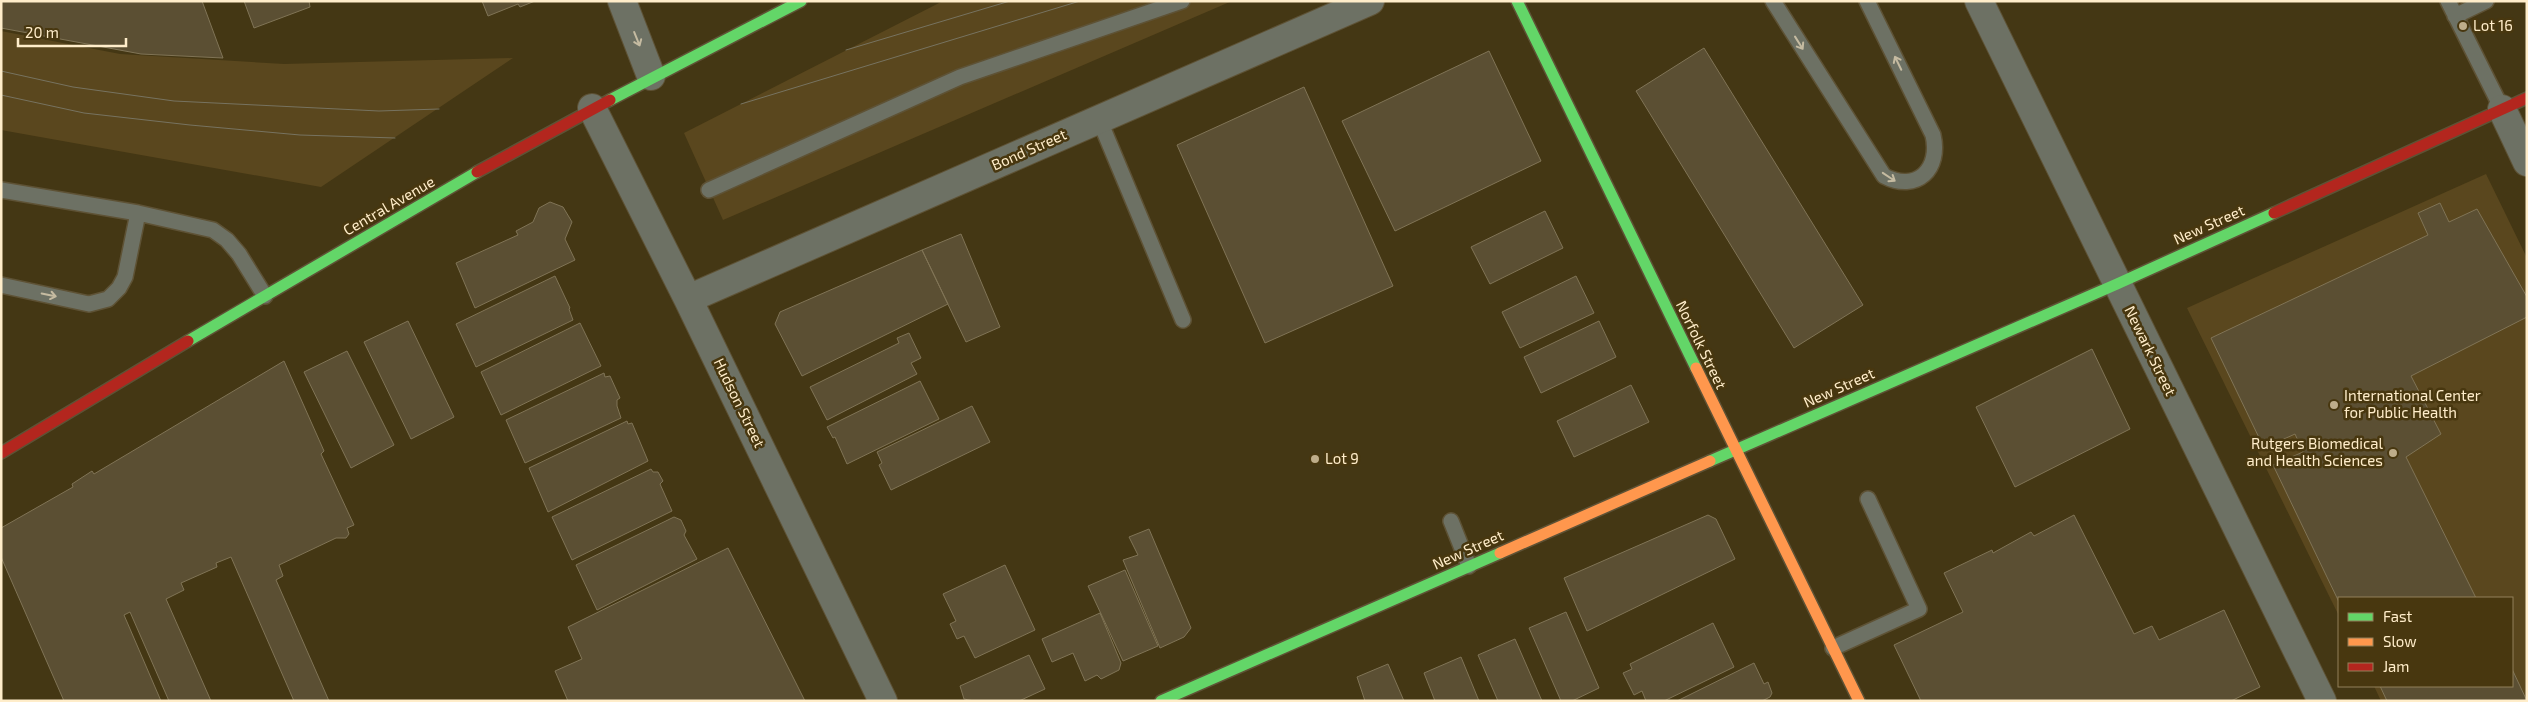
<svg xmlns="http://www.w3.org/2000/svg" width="2528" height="702" font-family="'Exo 2',sans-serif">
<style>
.built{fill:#5a471e}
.building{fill:#5b4f33;stroke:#807456}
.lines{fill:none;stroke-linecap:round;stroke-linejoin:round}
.lane-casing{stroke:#5e5235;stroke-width:18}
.street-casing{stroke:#5e5235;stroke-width:30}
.fast-casing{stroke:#5e5235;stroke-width:14}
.slow-casing{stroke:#5e5235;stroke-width:14}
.jam-casing{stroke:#5e5235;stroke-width:14}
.lane{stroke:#6d7164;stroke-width:15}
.street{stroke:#6d7164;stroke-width:28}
.fast{stroke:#63d668;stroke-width:11}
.slow{stroke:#ff974d;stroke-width:11}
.jam{stroke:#b3261e;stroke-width:11}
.tram{stroke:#777360;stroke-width:1}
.oneway{stroke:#c5bba1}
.poi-dot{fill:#bead8a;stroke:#48370f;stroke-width:2}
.labels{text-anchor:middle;stroke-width:5;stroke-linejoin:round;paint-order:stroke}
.poi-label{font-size:15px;fill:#ffedca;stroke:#48370f;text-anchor:start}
.street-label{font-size:15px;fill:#ffedca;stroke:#48370f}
</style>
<rect width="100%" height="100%" fill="#443714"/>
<path class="built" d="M 943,1 L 1232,1 L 723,220 L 684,133 Z
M 1,31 L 120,54 L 284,64 L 513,58 L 321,187 L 1,130 Z
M 2486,174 L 2527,258 L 2527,701 L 2381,701 L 2374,686 L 2512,686 L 2512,598 L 2339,598 L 2339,616 L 2187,308 Z"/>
<path class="building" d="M 1,1 L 202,1 L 223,58 L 141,54 L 1,28 Z
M 244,1 L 309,1 L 310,7 L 254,28 Z
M 482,1 L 535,1 L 520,7 L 518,4 L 488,16 Z
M 1704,48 L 1863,305 L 1794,348 L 1636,91 Z
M 1489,51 L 1541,161 L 1395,231 L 1342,121 Z
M 1304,87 L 1393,286 L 1265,343 L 1177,145 Z
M 550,202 L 563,207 L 572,222 L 565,239 L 575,260 L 475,308 L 456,263 L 518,235 L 516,231 L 533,222 L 539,208 Z
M 2440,203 L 2449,222 L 2477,209 L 2527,297 L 2527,317 L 2411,376 L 2441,434 L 2406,457 L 2476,598 L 2339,598 L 2339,602 L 2273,465 L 2303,452 L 2295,434 L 2264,448 L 2211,338 L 2428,235 L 2418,213 Z
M 1545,211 L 1563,248 L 1490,284 L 1471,247 Z
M 961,234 L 1000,327 L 966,342 L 922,250 Z
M 922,250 L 948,304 L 802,376 L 775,324 L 780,312 Z
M 555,276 L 570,308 L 569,309 L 573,320 L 476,367 L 456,324 Z
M 1576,276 L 1594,313 L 1520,348 L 1502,312 Z
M 408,321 L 454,417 L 411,439 L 364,342 Z
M 1599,321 L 1616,357 L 1541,393 L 1524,357 Z
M 580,323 L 601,366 L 501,415 L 481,372 Z
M 909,333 L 921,358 L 911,363 L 917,374 L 827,420 L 810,387 L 899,343 L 897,338 Z
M 2092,349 L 2130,429 L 2015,487 L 1976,407 Z
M 347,351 L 394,445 L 351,468 L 304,372 Z
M 284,361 L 324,451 L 321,454 L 354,525 L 347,528 L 349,534 L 346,538 L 336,538 L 279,565 L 283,576 L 276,580 L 329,701 L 294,701 L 231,557 L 216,563 L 217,567 L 181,583 L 184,590 L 166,599 L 211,701 L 169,701 L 130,612 L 124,615 L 161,701 L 64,701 L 1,557 L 1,528 L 73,487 L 72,484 L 92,471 L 94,474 Z
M 604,373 L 605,377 L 610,376 L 620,398 L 617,400 L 617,406 L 621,418 L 525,463 L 506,420 Z
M 920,381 L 939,419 L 847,464 L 835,437 L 833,438 L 827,427 Z
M 1631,385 L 1649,422 L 1574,457 L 1557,421 Z
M 972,406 L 990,442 L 891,490 L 879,465 L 882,463 L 877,452 Z
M 627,421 L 628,424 L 632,423 L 648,461 L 548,512 L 529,468 Z
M 651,469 L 653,472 L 658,472 L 663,481 L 660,484 L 672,511 L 572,560 L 552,517 Z
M 1708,515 L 1716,519 L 1735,559 L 1587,631 L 1564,578 Z
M 2074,515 L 2134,634 L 2152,626 L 2159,640 L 2224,610 L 2260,687 L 2231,701 L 1921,701 L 1894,645 L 1963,612 L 1944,573 L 1992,550 L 1993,553 L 2031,532 L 2034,536 Z
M 674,517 L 681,520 L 686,531 L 684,535 L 697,559 L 597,610 L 576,565 Z
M 1149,529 L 1191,628 L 1184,637 L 1160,648 L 1123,560 L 1138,555 L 1129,537 Z
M 728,548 L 805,701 L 568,701 L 555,671 L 582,659 L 568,627 Z
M 1005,565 L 1035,630 L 975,658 L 964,636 L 957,639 L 950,624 L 956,621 L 943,594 Z
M 1125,570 L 1158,646 L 1123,661 L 1088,586 Z
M 1566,612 L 1599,688 L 1572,701 L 1561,701 L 1529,628 Z
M 1100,613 L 1121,663 L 1119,670 L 1101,679 L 1097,675 L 1085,681 L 1073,653 L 1052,662 L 1042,639 Z
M 1713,623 L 1734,667 L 1664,701 L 1646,701 L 1642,691 L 1634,695 L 1623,673 L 1632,669 L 1630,664 Z
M 1515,639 L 1542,701 L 1498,701 L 1478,655 Z
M 1029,655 L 1045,689 L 1019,701 L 974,701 L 964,699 L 960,686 Z
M 1461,657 L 1479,701 L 1435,701 L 1424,673 Z
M 1754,663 L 1764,684 L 1768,682 L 1772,693 L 1770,697 L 1762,701 L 1677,701 Z
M 1388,664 L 1404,701 L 1365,701 L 1357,677 Z
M 2512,669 L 2527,701 L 2387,701 L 2380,686 L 2512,686 Z"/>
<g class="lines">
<defs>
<path id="lane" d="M 1773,1 L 1884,176 C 1917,193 1941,169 1933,135 L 1867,1
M 2448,1 L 2502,109
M 2455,16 L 2486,1
M 1099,119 L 1183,320
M 1,190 L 138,213 L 213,230 L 227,240 L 239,254 L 265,296
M 709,190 L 960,77 L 1182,1
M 1,285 L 89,304 L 108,299 L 119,288 L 125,277 L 138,213
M 1451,521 L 1469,566
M 1833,648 L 1919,609 L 1868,499"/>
<path id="street" d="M 622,1 L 651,76
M 1979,1 L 2322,701
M 592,108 L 688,299 L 883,701
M 2502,109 L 2527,162
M 688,299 L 1370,1"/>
<path id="fast" d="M 1517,1 L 1696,368
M 610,100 L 801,1
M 188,341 L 477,172
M 1710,461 L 2117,284 L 2274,213
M 1161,701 L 1500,553"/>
<path id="slow" d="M 1696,368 L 1859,701
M 1500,553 L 1710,461"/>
<path id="jam" d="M 477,172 L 610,100
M 2274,213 L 2527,98
M 1,453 L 188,341"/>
</defs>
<use href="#lane" class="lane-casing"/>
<use href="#street" class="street-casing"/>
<use href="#fast" class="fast-casing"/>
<use href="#slow" class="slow-casing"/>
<use href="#jam" class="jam-casing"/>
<use href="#lane" class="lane"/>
<use href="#street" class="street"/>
<use href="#fast" class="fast"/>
<use href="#slow" class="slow"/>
<use href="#jam" class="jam"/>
<path class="tram" d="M 846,50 L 1010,1
M 1,71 L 73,87 L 174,101 L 379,111 L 439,109
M 1,95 L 84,113 L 190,125 L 300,135 L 395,138
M 741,104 L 1080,1"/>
</g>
<defs><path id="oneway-shaft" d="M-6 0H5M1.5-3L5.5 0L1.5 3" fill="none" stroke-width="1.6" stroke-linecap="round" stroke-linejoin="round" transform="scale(1.25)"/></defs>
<g class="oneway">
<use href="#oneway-shaft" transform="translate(637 39) rotate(68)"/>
<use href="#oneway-shaft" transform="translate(1799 43) rotate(58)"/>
<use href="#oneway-shaft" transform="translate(1898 63) rotate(-116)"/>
<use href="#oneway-shaft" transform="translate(1889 177) rotate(34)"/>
<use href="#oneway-shaft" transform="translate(49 295) rotate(12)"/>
</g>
<g class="poi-dot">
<circle cx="2463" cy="26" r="5"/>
<circle cx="2334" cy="405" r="5"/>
<circle cx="2393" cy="453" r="5"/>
<circle cx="1315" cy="459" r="5"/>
</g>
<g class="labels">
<g class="poi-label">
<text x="2473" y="31">Lot 16</text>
<text x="2344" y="401">International Center<tspan x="2344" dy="17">for Public Health</tspan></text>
<text x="2383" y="449" text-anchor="end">Rutgers Biomedical<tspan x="2383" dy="17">and Health Sciences</tspan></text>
<text x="1325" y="464">Lot 9</text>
</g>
<g class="street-label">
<text transform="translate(1029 150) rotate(-24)" y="5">Bond Street</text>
<text transform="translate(389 206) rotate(-30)" y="5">Central Avenue</text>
<text transform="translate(2209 225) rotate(-24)" y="5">New Street</text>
<text transform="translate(1701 345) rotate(64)" y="5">Norfolk Street</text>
<text transform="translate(2150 351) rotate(64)" y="5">Newark Street</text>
<text transform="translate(1839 388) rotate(-24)" y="5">New Street</text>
<text transform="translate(739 403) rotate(64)" y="5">Hudson Street</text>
<text transform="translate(1468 550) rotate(-24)" y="5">New Street</text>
</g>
</g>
<rect width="2528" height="702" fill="none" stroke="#ffedca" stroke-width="5"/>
<rect x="2338" y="597" width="175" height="90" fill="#48370f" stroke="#91805a"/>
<rect x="2348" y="613" width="25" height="8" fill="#63d668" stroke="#91805a"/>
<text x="2383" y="622" font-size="15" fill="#ffedca">Fast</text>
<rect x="2348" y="638" width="25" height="8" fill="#ff974d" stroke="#91805a"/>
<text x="2383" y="647" font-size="15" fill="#ffedca">Slow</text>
<rect x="2348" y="663" width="25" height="8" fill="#b3261e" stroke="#91805a"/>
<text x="2383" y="672" font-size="15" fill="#ffedca">Jam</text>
<path d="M18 38v8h108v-8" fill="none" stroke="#ffedca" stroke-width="2.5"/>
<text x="25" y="38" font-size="15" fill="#ffedca" stroke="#48370f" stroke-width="4" paint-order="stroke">20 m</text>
</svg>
